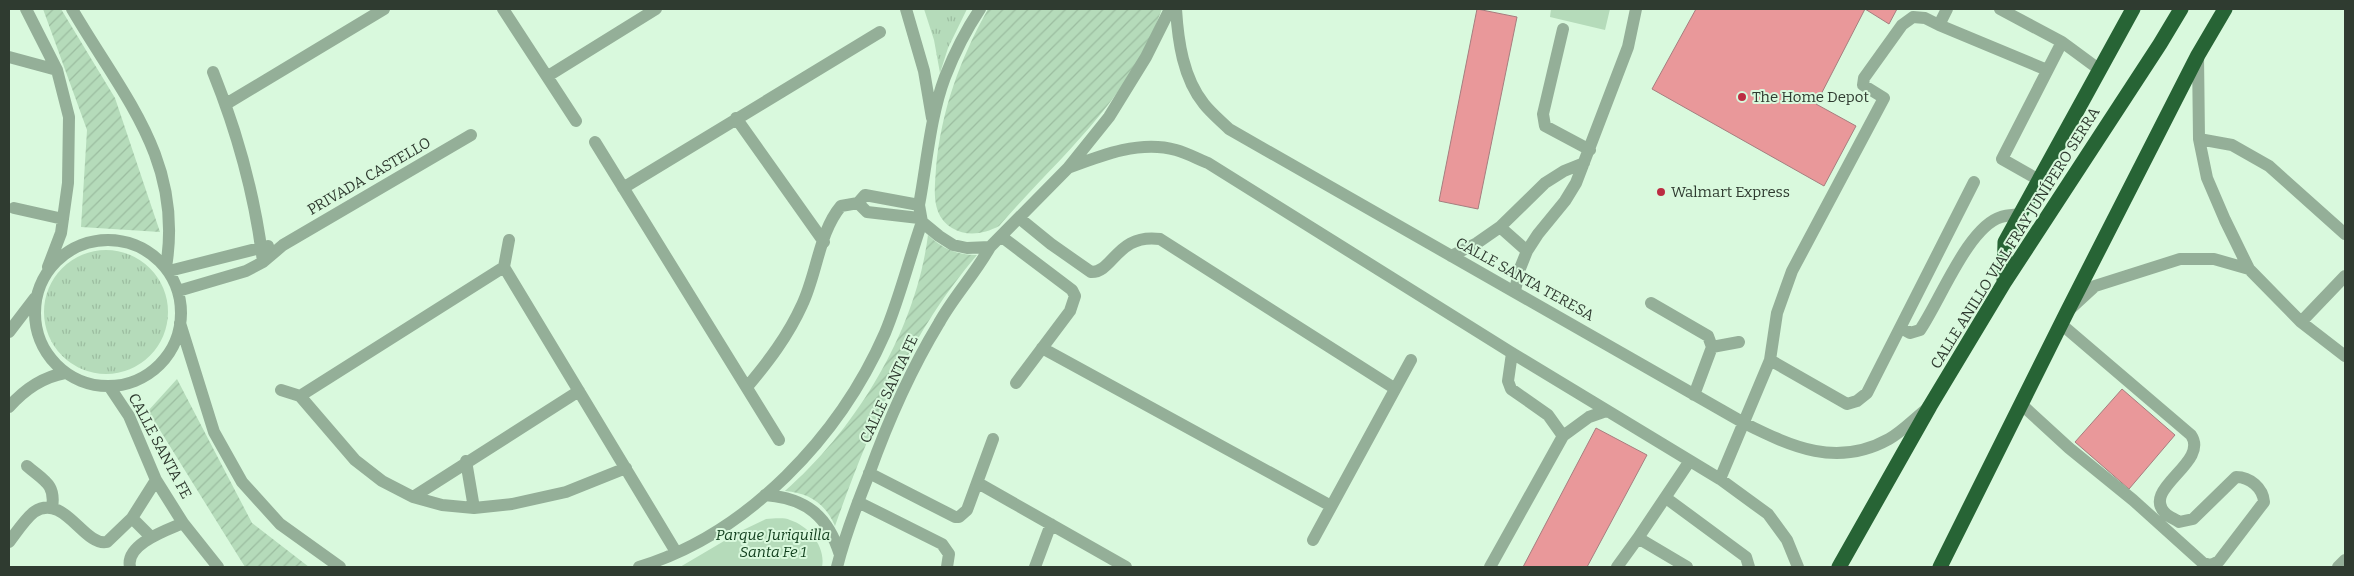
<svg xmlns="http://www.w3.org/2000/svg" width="2354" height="576" font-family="Bitter,serif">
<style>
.grass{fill:url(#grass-tufts)}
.park{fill:#b5dbba}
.garden{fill:url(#garden-furrows)}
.building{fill:#e9989a;stroke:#a67e7f}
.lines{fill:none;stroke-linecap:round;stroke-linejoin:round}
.minor{stroke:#94af98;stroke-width:12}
.highway{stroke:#276435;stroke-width:15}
.poi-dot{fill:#bc2c42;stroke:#d9f9dd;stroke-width:2}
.labels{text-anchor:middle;stroke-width:4;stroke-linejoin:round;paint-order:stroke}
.poi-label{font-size:15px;fill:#2f3b30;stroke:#d9f9dd;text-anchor:start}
.street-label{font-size:15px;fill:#2f3b30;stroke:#d9f9dd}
.park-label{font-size:15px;font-style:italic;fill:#103e1c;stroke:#d9f9dd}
</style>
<defs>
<pattern id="grass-tufts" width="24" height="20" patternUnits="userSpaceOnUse" patternTransform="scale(1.25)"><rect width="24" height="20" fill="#b5dbba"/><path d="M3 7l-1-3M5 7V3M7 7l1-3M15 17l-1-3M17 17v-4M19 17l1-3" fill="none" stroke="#9cbda0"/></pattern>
<pattern id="garden-furrows" width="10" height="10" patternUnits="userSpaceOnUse" patternTransform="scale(1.25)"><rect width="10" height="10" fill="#b5dbba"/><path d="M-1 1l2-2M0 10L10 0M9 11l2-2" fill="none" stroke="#9cbda0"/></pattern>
</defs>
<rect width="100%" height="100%" fill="#d9f9dd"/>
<path class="grass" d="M 924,9 L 967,9 L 948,48 L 940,73 L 934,40 Z
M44 312a62 62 0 1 1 124 0a62 62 0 1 1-124 0Z"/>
<path class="park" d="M 1551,9 L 1610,9 L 1605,30 L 1550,17 Z
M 766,519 C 773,519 783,517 790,520 C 809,526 826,547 822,567 L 680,567 L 741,531 Z"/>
<path class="garden" d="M 43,9 L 61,9 L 115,98 L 160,232 L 81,227 L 87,130 Z
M 988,9 L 1162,9 C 1129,101 1061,155 999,226 C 984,234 967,237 952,228 C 930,214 935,189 936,168 C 941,111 960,59 988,9 Z
M 928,235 C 943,249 956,255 977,255 C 910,333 869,430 835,526 C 825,503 809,493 785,491 C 857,428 916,330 928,235 Z
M 177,379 L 252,523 L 309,567 L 245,567 L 148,411 Z"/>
<path class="building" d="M 1477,9 L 1517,17 L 1478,209 L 1439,201 Z
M 1696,9 L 1897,9 L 1889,24 L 1865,9 L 1816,104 L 1856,126 L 1824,186 L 1652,89 Z
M 2122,389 L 2175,435 L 2129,489 L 2075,442 Z
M 1596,428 L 1647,455 L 1587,567 L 1523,567 Z"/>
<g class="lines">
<path class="minor" d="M 26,9 L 57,70 L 69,117 L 68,183 L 61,233 L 48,267
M 72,9 C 122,95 184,160 166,267
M 503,9 L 576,121
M 906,9 L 924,71 L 932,118
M 980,9 C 966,30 954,54 945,77 C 930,117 927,163 919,205 L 922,222 L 939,236 L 953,245 L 967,248 L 990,247 L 1068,168 L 1109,117 L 1146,57 L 1170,9
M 1176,9 C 1178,41 1183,78 1204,104 C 1211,113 1221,121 1229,129 L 1744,423 C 1792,447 1837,468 1889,439 C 1903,431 1915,418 1928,408
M 2000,9 L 2062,42 L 2002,159 L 2039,180
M 1939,25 L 2047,70
M 1563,29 L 1543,114 L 1545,126 L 1590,150
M 2062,42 L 2100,70
M 2198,55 L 2199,139 L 2207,178 L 2225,220 L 2249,269 L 2301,322 L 2345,356
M 9,57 L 57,70
M 213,72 C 238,134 255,196 263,262
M 548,76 L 656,9
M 226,104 L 384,9
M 736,118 L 824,242
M 2199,139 L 2232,145 L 2269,166 L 2345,234
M 595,142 L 779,440
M 1068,168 C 1102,155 1140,140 1176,150 C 1187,153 1198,159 1208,163 L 1512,353 L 1720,479 L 1768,514 L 1787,540 L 1798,567
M 623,188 L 880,32
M 858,203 L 865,195 L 919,205
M 14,208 L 63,219
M 1019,218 L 1051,244 L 1091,272 C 1113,273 1117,233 1160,239 L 1394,388
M 1500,227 L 1527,251
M 1002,237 L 1072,290 L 1075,296 L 1070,311 L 1016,383
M35 313a73 73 0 1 1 146 0a73 73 0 1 1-146 0Z
M 509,240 L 504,267 L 676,552
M 1451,256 L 1477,243 L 1500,227 L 1545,183 L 1564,171 L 1584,163
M 169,271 L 268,246
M 178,291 L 246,271 L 263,262 L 283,245 L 471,135
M 1515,291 L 1519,271 L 1527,251 L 1538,234 L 1565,201 L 1576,183 L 1628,47 L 1636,9
M 1651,303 L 1708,336 L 1712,347 L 1694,395
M 2070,309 L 2095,286 L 2180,259 L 2214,259 L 2249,269
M 2301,322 L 2345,276
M 180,323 L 214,432 L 242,482 L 280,524 L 340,567
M 1901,328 L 1910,333 L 1920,330 C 1940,301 1968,227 2001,217 C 2007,215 2014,215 2021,214
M 9,332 L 35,298
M 1712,347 L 1739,342
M 1042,348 L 1331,506
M 1512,353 L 1508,381 L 1511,389 L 1548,415 L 1563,436
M 1770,360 L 1847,404 L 1857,401 L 1867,393 L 1974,182
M 109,386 L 129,416 L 156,480 L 183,523 L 218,567
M 747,387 C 768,362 788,336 802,305 C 817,274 819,232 841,206 L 858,203 L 867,212 L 919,218
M 281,390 L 300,396 L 355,460 L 382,481 L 413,497 L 442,505 L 474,508 L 512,504 L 566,492 L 626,468
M 300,396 L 504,267
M 2021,404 L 2069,448 L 2133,500 L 2203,563 L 2211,565 L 2219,561 L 2264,502 C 2263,488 2250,477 2236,477 L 2193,519 L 2179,522 C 2175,519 2169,517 2166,514 C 2139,489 2210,463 2191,435 L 2061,324
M 9,407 C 24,390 43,377 65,373
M 466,461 L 474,508
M 27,466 C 44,481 56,484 52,508
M 869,473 L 955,517 L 959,517 L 967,510 L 993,439
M 1720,479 L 1770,360 L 1777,313 L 1792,271 L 1884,98 L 1863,85 L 1864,78 L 1902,25 L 1913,17 L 1925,18 L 1939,25 L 1947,9
M 978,483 L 1126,567
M 765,495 C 806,498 828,516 840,555
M 413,497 L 579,391
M 1666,498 L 1746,557 L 1749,567
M 858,502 L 942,544 L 949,554 L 947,567
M 132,518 L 151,537
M 1638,538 L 1689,462
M 1313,540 L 1411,360
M 9,542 C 16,533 25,519 34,512 C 64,492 84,547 107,542 L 132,518 L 156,480
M 130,567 C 125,544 167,530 183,523
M 639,567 C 748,534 840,436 885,333 C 900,297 909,259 922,222
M 837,567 C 845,535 857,504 869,474 C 888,421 910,371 939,323 C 954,296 975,274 990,247
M 1035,567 L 1051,524
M 1490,567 L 1563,436 L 1589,417 L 1606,411
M 1617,567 L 1638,538 L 1687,567
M 2338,567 L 2345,560"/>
<path class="highway" d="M 2004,282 L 2005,242 L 2133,9
M 1839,567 L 1930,406 L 2004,283 L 2160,44 L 2181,9
M 1940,567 L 2067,312 L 2198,55 L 2225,9"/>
</g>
<g class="poi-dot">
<circle cx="1742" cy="97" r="5"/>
<circle cx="1661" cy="192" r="5"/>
</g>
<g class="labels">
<g class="poi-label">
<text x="1752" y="102">The Home Depot</text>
<text x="1671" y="197">Walmart Express</text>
</g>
<g class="street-label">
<text transform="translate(369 176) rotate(-30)" y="5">PRIVADA CASTELLO</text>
<text transform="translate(2015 238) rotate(-58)" y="5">CALLE ANILLO VIAL FRAY JUNÍPERO SERRA</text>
<text transform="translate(1525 279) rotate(29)" y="5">CALLE SANTA TERESA</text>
<text transform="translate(889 389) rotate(-65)" y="5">CALLE SANTA FE</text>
<text transform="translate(160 446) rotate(62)" y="5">CALLE SANTA FE</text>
</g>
<g class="park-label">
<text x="773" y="540">Parque Juriquilla<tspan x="773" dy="17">Santa Fe 1</tspan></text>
</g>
</g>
<rect width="2354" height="576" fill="none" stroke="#2f3b30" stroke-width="20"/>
</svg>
